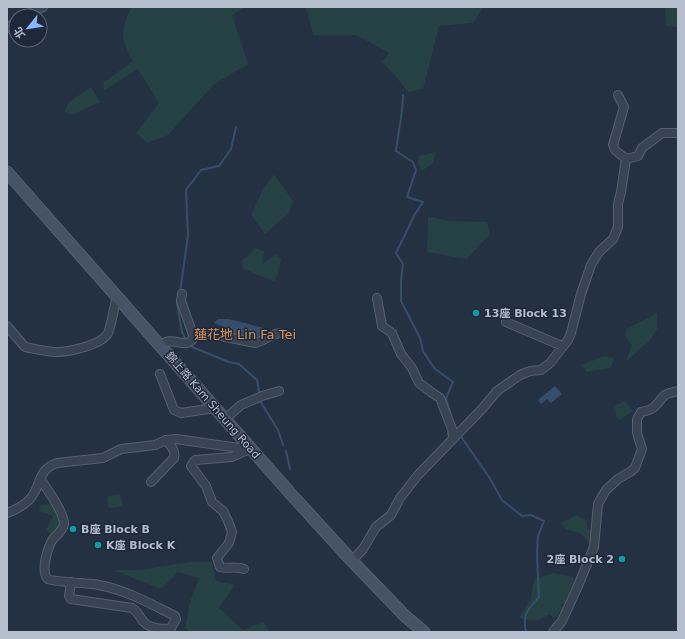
<svg xmlns="http://www.w3.org/2000/svg" width="685" height="639" font-family="'DejaVu Sans','Noto Sans TC',sans-serif">
<style>
.green{fill:#264144}
.water{fill:#364d6c}
.lines{fill:none;stroke-linecap:round;stroke-linejoin:round}
.stream{stroke:#364d6c;stroke-width:2}
.minor-casing{stroke:#566170;stroke-width:10}
.secondary-casing{stroke:#566170;stroke-width:13}
.minor{stroke:#384353;stroke-width:8}
.secondary{stroke:#465266;stroke-width:11}
.culture-dot{fill:#0f9aa8;stroke:#1d2838;stroke-width:1.5}
.labels{text-anchor:middle;stroke-width:3;stroke-linejoin:round;paint-order:stroke}
.poi-label{font-size:11px;font-weight:bold;fill:#b5becd;stroke:#1d2838;text-anchor:start}
.street-label{font-size:11px;fill:#b5becd;stroke:#1d2838}
.quarter-label{font-size:13px;fill:#df945d;stroke:#1d2838}
</style>
<rect width="100%" height="100%" fill="#233143"/>
<path class="green" d="M 132,7 L 245,7 L 232,15 L 248,64 L 214,84 L 168,135 L 147,143 L 136,133 L 159,103 L 138,69 L 104,90 L 103,83 L 133,61 C 120,38 120,31 132,7 Z
M 306,7 L 484,7 L 473,23 L 439,26 L 423,89 L 408,92 L 397,78 L 382,62 L 389,53 L 356,35 L 313,35 Z
M 665,7 L 678,7 L 678,27 L 666,26 Z
M 91,87 L 100,102 L 72,115 L 64,111 L 69,102 Z
M 435,152 L 433,163 L 422,171 L 418,164 L 419,156 Z
M 274,174 L 293,201 L 289,213 L 265,234 L 251,215 L 262,191 Z
M 428,216 L 448,221 L 487,222 L 490,234 L 467,259 L 427,252 Z
M 255,248 L 264,251 L 262,264 L 276,254 L 281,260 L 275,282 L 244,269 L 242,261 Z
M 657,313 L 657,329 L 650,340 L 628,360 L 626,360 L 632,345 L 625,336 L 626,329 Z
M 604,356 L 615,358 L 610,368 L 586,372 L 582,365 Z
M 625,401 L 633,411 L 620,420 L 616,417 L 615,406 Z
M 120,494 L 123,506 L 109,508 L 107,500 L 108,496 Z
M 43,504 L 55,505 L 60,516 L 61,528 L 52,535 L 46,530 L 53,516 L 39,511 L 40,505 Z
M 576,515 L 587,520 L 587,528 L 597,536 L 590,543 L 580,533 L 566,529 L 561,523 Z
M 190,562 L 212,562 L 216,581 L 235,585 L 219,608 L 243,630 L 264,622 L 269,632 L 189,632 L 185,628 L 190,602 L 199,578 L 178,572 L 161,589 L 113,570 L 141,570 Z
M 554,573 L 573,577 L 576,602 L 561,604 L 562,610 L 554,619 L 550,614 L 537,621 L 519,618 L 531,599 L 534,579 Z"/>
<path class="water" d="M 218,319 L 229,319 L 264,328 L 263,338 L 256,341 L 226,336 L 226,330 L 224,327 L 214,323 Z
M 555,386 L 562,394 L 551,403 L 547,399 L 541,404 L 538,400 Z"/>
<g class="lines">
<path class="stream" d="M 403,95 C 403,113 398,133 396,151 L 413,162 L 416,170 L 407,197 L 423,202 L 415,214 L 396,253 L 403,264 L 401,280 L 401,301 L 420,338 L 423,351 L 434,368 L 453,382 L 446,398 L 452,419
M 180,292 L 188,236 L 186,190 L 201,170 L 219,166 L 231,149 L 236,127
M 178,300 L 177,303 L 182,332 L 186,340
M 192,347 L 229,362 L 239,364 L 257,380 L 259,392
M 260,401 L 278,430 L 283,445
M 460,435 L 489,477 L 502,500 L 522,516 L 531,515 L 544,521 L 538,536 L 537,555 L 539,597 C 528,610 522,613 526,632
M 286,451 L 290,469"/>
<defs>
<path id="minor" d="M 25,16 L 43,7
M 7,28 L 16,22
M 618,95 L 624,107 L 613,145 L 615,150 L 626,159 L 638,156 L 642,148 L 662,133 L 678,133
M 182,294 L 181,301 L 193,335 L 207,333 L 255,343 C 266,341 275,329 286,335
M 377,298 L 382,326 L 392,333 L 401,354 L 412,368 L 419,383 L 431,392 L 440,398 L 452,429 L 453,437
M 506,322 L 562,346
M 7,326 L 25,347 C 35,349 46,352 56,352 C 69,352 102,345 108,333 C 112,323 114,307 117,296
M 160,345 C 162,344 164,342 166,342 C 177,338 188,351 195,335
M 160,374 L 174,410 L 181,413 L 215,408
M 225,419 L 241,405 L 262,396 L 279,391
M 40,479 C 47,489 64,512 64,524 C 63,531 57,534 53,539 C 48,546 40,572 48,579 C 52,582 90,583 99,585 C 126,590 151,604 175,616 L 176,619 L 171,628 C 164,630 150,628 145,623 C 139,618 140,613 132,608 L 71,599 L 69,596 L 71,582
M 151,482 L 174,458 C 176,450 170,445 166,440
M 7,513 C 15,510 23,506 29,500 C 42,487 36,470 57,463 L 103,458 L 121,449 L 155,445 L 166,440 L 176,439 L 239,448 L 245,451 L 252,450
M 352,561 L 363,549 L 376,527 L 391,515 L 400,498 L 418,475 L 482,409 L 497,391 L 520,375 L 530,371 L 541,370 L 550,363 L 568,340 L 571,333 L 581,294 L 591,265 L 599,252 L 613,239 L 618,227 L 618,204 L 621,192 L 626,159
M 244,569 C 236,566 228,569 220,567 L 217,558 L 229,543 L 232,532 L 228,521 L 223,511 L 212,502 L 206,486 L 191,466 L 195,460 L 232,457 L 245,451
M 553,632 L 562,621 L 578,586 L 594,547 L 598,504 L 606,490 L 618,479 L 630,472 L 635,468 L 642,449 L 637,433 L 637,419 L 641,412 C 658,409 655,404 665,395 C 668,393 674,392 678,391"/>
<path id="secondary" d="M 7,172 L 290,493 L 352,561 L 405,616 L 424,632"/>
</defs>
<use href="#minor" class="minor-casing"/>
<use href="#secondary" class="secondary-casing"/>
<use href="#minor" class="minor"/>
<use href="#secondary" class="secondary"/>
</g>
<g class="culture-dot">
<circle cx="476" cy="313" r="4"/>
<circle cx="73" cy="529" r="4"/>
<circle cx="98" cy="545" r="4"/>
<circle cx="622" cy="559" r="4"/>
</g>
<g class="labels">
<g class="poi-label">
<text x="484" y="317">13座 Block 13</text>
<text x="81" y="533">B座 Block B</text>
<text x="106" y="549">K座 Block K</text>
<text x="614" y="563" text-anchor="end">2座 Block 2</text>
</g>
<g class="street-label">
<text transform="translate(213 405) rotate(49)" y="4">錦上路 Kam Sheung Road</text>
</g>
<g class="quarter-label">
<text x="245" y="339">蓮花地 Lin Fa Tei</text>
</g>
</g>
<rect width="685" height="639" fill="none" stroke="#b5becd" stroke-width="16"/>
<g transform="translate(28 28) rotate(240)"><circle r="19" fill="#1d2838" stroke="#5a6474"/>
<path d="M0-3L7 15L0 10L-7 15Z" fill="#88b7ff"/>
<text y="-6" font-size="11" font-weight="bold" text-anchor="middle" fill="#b5becd">北</text>
</g>
</svg>
